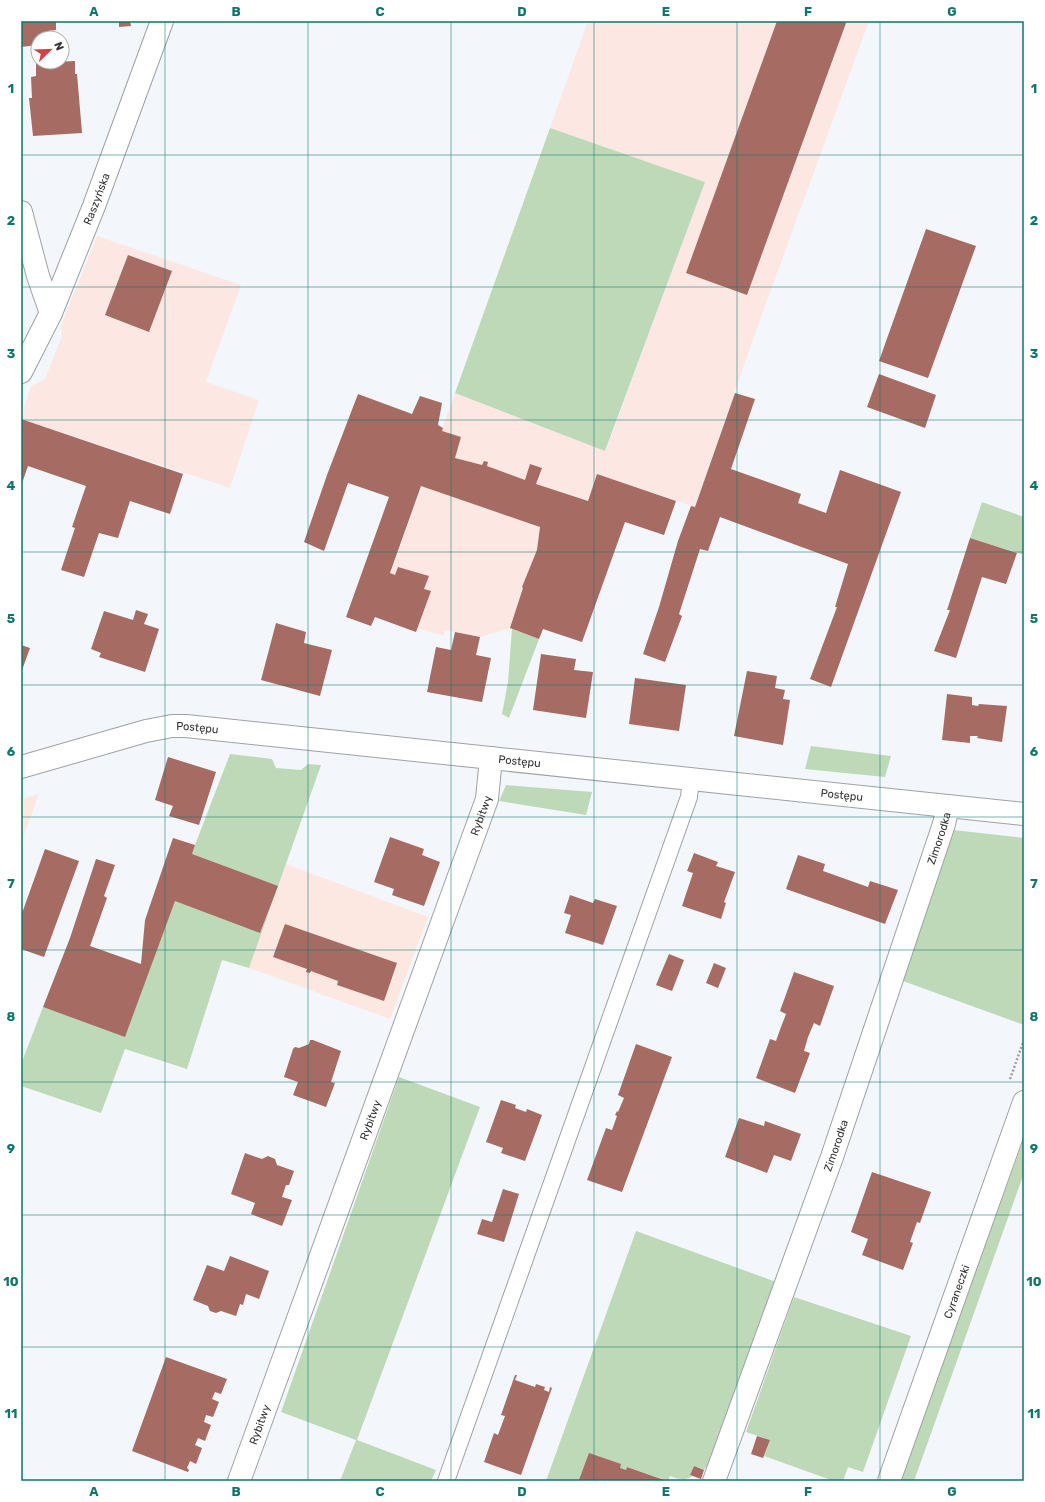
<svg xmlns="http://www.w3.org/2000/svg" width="1045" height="1502" font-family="Rubik,sans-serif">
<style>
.commercial{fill:#fce8e1}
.industrial{fill:#fce7e2}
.green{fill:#bdd9b7}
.building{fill:#a66b62}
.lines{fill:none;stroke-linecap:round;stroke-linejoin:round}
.lane-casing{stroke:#9ea1a5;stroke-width:18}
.street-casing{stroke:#9ea1a5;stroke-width:24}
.path{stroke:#9ea0a3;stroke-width:2.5;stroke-dasharray:2 2;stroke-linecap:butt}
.lane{stroke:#fff;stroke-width:16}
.street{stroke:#fff;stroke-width:22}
.grid{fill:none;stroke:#0f766e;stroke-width:1;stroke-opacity:0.55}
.labels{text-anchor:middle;stroke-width:4;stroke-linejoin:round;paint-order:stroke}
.street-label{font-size:11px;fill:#323335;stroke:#fff}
.neatline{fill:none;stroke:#0f766e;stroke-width:1.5}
.grid-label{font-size:13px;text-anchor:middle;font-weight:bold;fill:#0f766e}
</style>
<rect width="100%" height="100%" fill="#f3f7fb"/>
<path class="commercial" d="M 39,794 L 21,843 L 21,799 Z
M 286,864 L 428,917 L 390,1019 L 249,968 Z"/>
<path class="industrial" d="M 588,21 L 869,21 L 752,342 L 695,507 L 597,474 L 543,629 L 510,628 L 480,637 L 445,630 L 444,636 L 418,628 L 416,632 L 375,617 L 455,393 L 606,450 L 705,182 L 550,128 Z
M 97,236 L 241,285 L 206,382 L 259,400 L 230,488 L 21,419 L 21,415 L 31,386 L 45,379 L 62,336 L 61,326 Z"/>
<path class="green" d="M 550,128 L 705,182 L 605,451 L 455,393 Z
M 982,502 L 1024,517 L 1024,555 L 970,538 Z
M 512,629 L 539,639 L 509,718 L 502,714 L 508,682 Z
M 811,746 L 891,756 L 885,777 L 805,769 Z
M 230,754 L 272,759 L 276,768 L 301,770 L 308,764 L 321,765 L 249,968 L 222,960 L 187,1069 L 125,1049 L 101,1113 L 21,1086 L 21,1064 L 43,1007 L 125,1036 L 195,845 Z
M 506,785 L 592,792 L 586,815 L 499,801 Z
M 953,830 L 1024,838 L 1024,1025 L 903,981 Z
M 399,1077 L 480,1107 L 357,1440 L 436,1470 L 431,1481 L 340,1481 L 356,1440 L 281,1412 Z
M 1024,1138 L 1024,1173 L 914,1481 L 900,1481 Z
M 636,1231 L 779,1283 L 711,1465 L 706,1467 L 704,1470 L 694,1466 L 690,1475 L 692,1476 C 685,1481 678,1479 670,1476 L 668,1481 L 627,1467 L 626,1470 L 582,1481 L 546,1481 Z
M 794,1297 L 911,1336 L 863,1472 L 848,1467 L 843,1481 L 834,1481 L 764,1456 L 770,1440 L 746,1432 Z"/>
<path class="building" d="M 21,21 L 56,21 L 56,30 L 48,31 L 49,38 L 38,38 L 38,45 L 21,47 Z
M 119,21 L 130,21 L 131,26 L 119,27 Z
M 777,21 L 842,21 L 846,23 L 747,295 L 686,273 Z
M 75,61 L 75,74 L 77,74 L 82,133 L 33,136 L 29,98 L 32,98 L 31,77 L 36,76 L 36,63 Z
M 926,229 L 976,246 L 928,378 L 879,361 Z
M 128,255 L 172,271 L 149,332 L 105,315 Z
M 879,374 L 936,395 L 925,428 L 867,407 Z
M 735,393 L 755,399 L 731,469 L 801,494 L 798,503 L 826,513 L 840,470 L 901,492 L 831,687 L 810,679 L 837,607 L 835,607 L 848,564 L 720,517 L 708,551 L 700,549 L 679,614 L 682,616 L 665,662 L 643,654 L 659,607 L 678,541 L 691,506 L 695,507 Z
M 358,394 L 412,414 L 420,396 L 442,403 L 438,425 L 443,428 L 442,431 L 461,437 L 455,458 L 482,465 L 484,461 L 488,462 L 487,466 L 525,480 L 530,464 L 542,468 L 536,484 L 588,501 L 597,474 L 676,501 L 664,535 L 625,522 L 582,642 L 543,629 L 539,639 L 510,628 L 523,588 L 522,587 L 537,550 L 540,527 L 421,486 L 390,573 L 395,575 L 398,567 L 429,576 L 424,589 L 431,591 L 416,632 L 375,617 L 371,626 L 346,617 L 389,497 L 348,483 L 324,551 L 304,542 L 327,475 Z
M 21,419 L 183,474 L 170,514 L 130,501 L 118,538 L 99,533 L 84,577 L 61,570 L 75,528 L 72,527 L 86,486 L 28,466 L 21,486 Z
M 970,538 L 1017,553 L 1006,584 L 982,577 L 956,658 L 934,651 L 950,610 L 947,610 Z
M 136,610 L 148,614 L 144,624 L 159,629 L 145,672 L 99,657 L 101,653 L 91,649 L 104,611 L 133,620 Z
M 276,623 L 306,632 L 304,643 L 332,650 L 320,696 L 261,680 Z
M 455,632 L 480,637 L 476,655 L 491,658 L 482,702 L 427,692 L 436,647 L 451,650 Z
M 21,645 L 30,648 L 21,673 Z
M 541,654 L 576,659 L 574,670 L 593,672 L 586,718 L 533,710 Z
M 747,671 L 777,676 L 775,688 L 785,690 L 783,699 L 790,700 L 783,745 L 734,736 Z
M 635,678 L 686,685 L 679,731 L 629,724 Z
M 947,694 L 972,697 L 972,705 L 978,706 L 979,704 L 1007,706 L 1002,742 L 977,738 L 978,736 L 970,736 L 970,743 L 942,740 Z
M 168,757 L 216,772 L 199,825 L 169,816 L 173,806 L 155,800 Z
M 390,837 L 424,849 L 422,855 L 440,862 L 424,906 L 392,895 L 394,889 L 374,882 Z
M 173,838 L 195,845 L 192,854 L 278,886 L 260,933 L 175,901 L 125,1037 L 43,1007 L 70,938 L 96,859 L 115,865 L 104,896 L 107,898 L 90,946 L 141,964 L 145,920 Z
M 45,849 L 79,861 L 44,957 L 21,949 L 21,916 Z
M 694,853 L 718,862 L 716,866 L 735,872 L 724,902 L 726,903 L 721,919 L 682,906 L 693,873 L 687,871 Z
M 798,855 L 825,864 L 823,871 L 868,887 L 870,881 L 898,890 L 885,924 L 786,889 Z
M 570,895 L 593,903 L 595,899 L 617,906 L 603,945 L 565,933 L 571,915 L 564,913 Z
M 285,924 L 397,963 L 384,1001 L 337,985 L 338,981 L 311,971 L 310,973 L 306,972 L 307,969 L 273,957 Z
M 669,954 L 684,960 L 672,991 L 656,985 Z
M 714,963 L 726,968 L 718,988 L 706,983 Z
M 794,972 L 834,986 L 820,1026 L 814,1023 L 808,1037 L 804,1051 L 810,1053 L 795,1093 L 756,1078 L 770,1039 L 776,1041 L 781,1027 L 786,1014 L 780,1011 Z
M 310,1040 L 313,1040 L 341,1051 L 331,1082 L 335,1083 L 326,1107 L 293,1095 L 298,1082 L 284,1077 L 293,1049 L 295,1047 L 299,1048 L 309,1044 Z
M 636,1044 L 672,1057 L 622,1192 L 587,1180 L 606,1128 L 612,1130 L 617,1116 L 615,1115 L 617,1111 L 618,1112 L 624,1098 L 618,1095 Z
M 501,1100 L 516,1105 L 515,1108 L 526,1112 L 527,1109 L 542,1115 L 525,1161 L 501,1153 L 503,1148 L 486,1142 Z
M 739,1118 L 764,1126 L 765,1121 L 801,1134 L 791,1161 L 774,1155 L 767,1173 L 725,1157 Z
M 245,1153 L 262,1159 L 268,1156 L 275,1159 L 277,1165 L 294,1171 L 289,1185 L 286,1185 L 282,1197 L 292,1200 L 282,1226 L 251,1214 L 255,1203 L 231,1194 Z
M 872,1172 L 931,1192 L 920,1223 L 917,1222 L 910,1242 L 913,1243 L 903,1270 L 862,1255 L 868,1239 L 851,1232 Z
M 503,1189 L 519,1194 L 504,1242 L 477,1234 L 482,1219 L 492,1222 Z
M 230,1256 L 269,1271 L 259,1299 L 246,1294 L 243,1305 L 240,1304 L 236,1316 L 221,1311 L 216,1313 L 210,1311 L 208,1306 L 193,1300 L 207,1265 L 224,1271 Z
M 166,1357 L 227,1379 L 221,1394 L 215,1392 L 212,1399 L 219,1402 L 213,1417 L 206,1415 L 204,1422 L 211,1425 L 205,1441 L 198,1438 L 195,1445 L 202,1448 L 196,1464 L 190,1461 L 187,1468 L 189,1470 L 188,1472 L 132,1451 Z
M 515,1375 L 517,1375 L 515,1380 L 535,1387 L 536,1384 L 545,1387 L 544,1390 L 549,1392 L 550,1387 L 552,1388 L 521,1475 L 484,1462 L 494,1433 L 498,1435 L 505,1416 L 501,1415 Z
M 757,1436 L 770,1440 L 763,1458 L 751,1454 Z
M 589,1453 L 621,1464 L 620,1468 L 626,1470 L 627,1467 L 667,1481 L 582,1481 L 579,1480 Z
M 694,1466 L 704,1470 L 701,1479 L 690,1475 Z"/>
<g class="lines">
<defs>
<path id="lane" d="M 446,1481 L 689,797 L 691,779"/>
<g id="street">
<path d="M 21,212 L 38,276 L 51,313"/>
<path id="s1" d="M 21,372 L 51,313 L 94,206 L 162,21"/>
<path id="s2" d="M 21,767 L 146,731 L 172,726 L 186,726 L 1024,814"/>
<path id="s3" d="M 239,1481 L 487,799 L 491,758"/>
<path id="s4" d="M 714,1481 L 832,1157 L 944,824 L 948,806"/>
<path id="s5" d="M 889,1481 L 1024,1102"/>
</g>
</defs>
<use href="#lane" class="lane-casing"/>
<use href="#street" class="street-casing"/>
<path class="path" d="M 1010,1079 L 1024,1040"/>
<use href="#lane" class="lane"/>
<use href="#street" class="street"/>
</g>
<path class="grid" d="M 165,21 L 165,1481M 308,21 L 308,1481M 451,21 L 451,1481M 594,21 L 594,1481M 737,21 L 737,1481M 880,21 L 880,1481M 21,155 L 1024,155M 21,287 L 1024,287M 21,420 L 1024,420M 21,552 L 1024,552M 21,685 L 1024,685M 21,817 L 1024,817M 21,950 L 1024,950M 21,1082 L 1024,1082M 21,1215 L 1024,1215M 21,1347 L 1024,1347"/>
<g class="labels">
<g class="street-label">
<text dy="4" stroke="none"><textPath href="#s1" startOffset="189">Raszyńska</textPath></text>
<text dy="4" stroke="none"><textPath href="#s2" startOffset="182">Postępu</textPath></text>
<text dy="4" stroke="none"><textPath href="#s2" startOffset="506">Postępu</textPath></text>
<text dy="4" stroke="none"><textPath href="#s2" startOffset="830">Postępu</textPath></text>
<text dy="4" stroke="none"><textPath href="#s3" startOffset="708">Rybitwy</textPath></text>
<text dy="4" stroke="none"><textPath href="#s4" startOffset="681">Zimorodka</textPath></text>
<text dy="4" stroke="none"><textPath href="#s3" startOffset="384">Rybitwy</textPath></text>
<text dy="4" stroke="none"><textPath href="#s4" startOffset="357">Zimorodka</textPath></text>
<text dy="4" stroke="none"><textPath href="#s5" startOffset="201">Cyraneczki</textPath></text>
<text dy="4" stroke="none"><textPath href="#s3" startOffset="60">Rybitwy</textPath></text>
</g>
</g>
<rect width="1045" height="1502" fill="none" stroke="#ffffff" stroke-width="44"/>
<g transform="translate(50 50) rotate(67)"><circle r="19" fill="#ffffff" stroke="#adadae"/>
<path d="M0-3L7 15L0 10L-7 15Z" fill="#d24249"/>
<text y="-6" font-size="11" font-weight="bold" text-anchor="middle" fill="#323335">N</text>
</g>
<rect x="22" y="22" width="1001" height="1458" class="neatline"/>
<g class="grid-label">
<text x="94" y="16">A</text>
<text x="236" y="16">B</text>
<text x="380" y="16">C</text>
<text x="522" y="16">D</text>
<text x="666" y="16">E</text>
<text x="808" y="16">F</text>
<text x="952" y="16">G</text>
<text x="11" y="93">1</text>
<text x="1034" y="93">1</text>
<text x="11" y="225">2</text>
<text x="1034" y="225">2</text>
<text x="11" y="358">3</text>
<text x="1034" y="358">3</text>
<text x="11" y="490">4</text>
<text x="1034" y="490">4</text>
<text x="11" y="623">5</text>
<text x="1034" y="623">5</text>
<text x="11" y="756">6</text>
<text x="1034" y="756">6</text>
<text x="11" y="888">7</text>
<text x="1034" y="888">7</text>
<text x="11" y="1021">8</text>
<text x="1034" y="1021">8</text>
<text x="11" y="1153">9</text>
<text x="1034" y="1153">9</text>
<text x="11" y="1286">10</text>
<text x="1034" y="1286">10</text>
<text x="11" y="1418">11</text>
<text x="1034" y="1418">11</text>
<text x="94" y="1496">A</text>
<text x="236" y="1496">B</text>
<text x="380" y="1496">C</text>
<text x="522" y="1496">D</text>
<text x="666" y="1496">E</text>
<text x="808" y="1496">F</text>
<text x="952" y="1496">G</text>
</g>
</svg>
